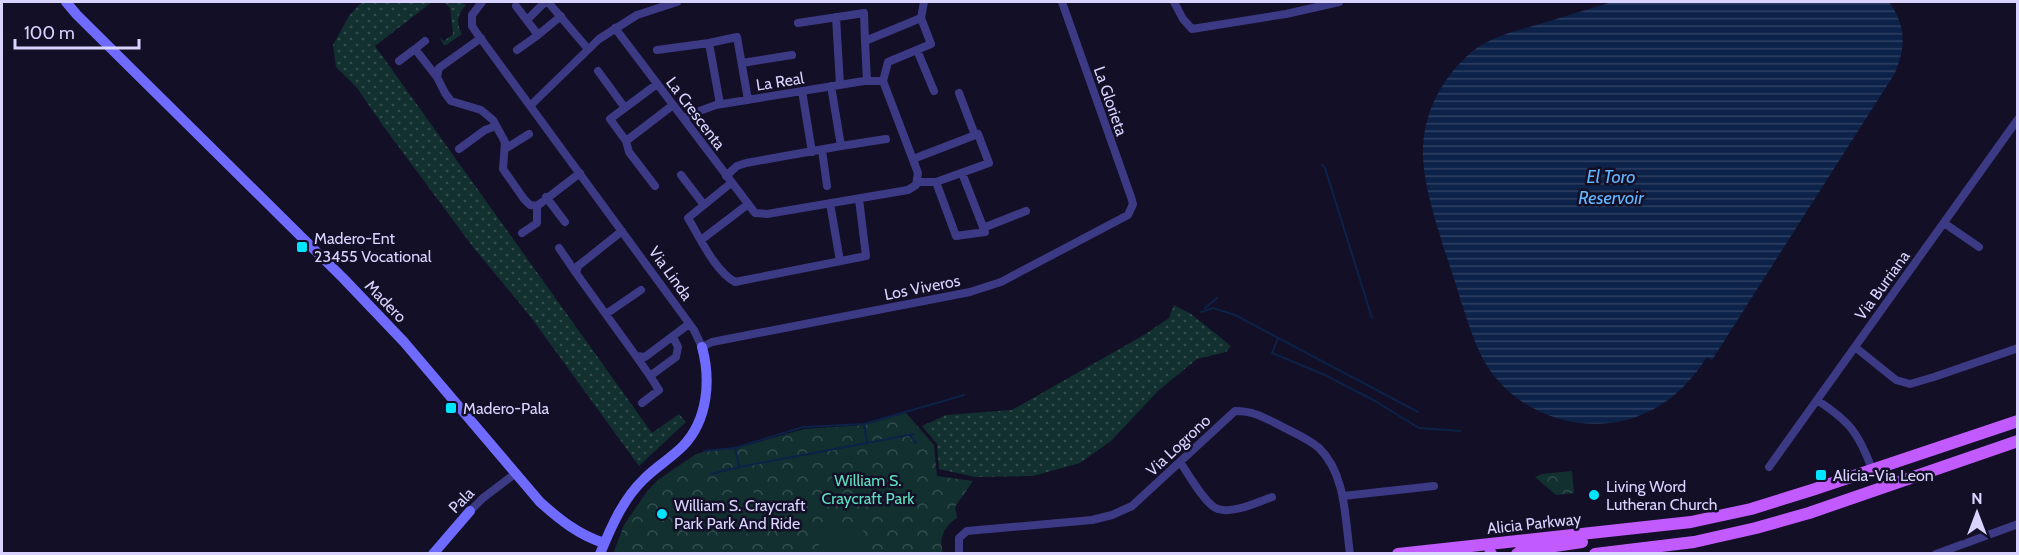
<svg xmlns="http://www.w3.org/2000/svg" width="2019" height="555" font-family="Cabin,sans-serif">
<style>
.grass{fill:url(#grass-dots)}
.forest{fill:url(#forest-crowns)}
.pitch{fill:#12302f}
.water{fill:url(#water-rules)}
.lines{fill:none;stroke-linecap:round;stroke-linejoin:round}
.stream{stroke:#0c2248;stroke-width:2}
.street{stroke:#3d3a85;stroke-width:8}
.secondary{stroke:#6f6bff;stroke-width:10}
.primary{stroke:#c25bff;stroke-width:12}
.poi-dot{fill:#00e5ff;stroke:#130f26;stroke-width:2}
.labels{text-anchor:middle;stroke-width:5;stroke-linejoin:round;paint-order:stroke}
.street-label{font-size:16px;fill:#d9d4ff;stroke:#130f26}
.poi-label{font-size:16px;fill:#d9d4ff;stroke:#130f26;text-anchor:start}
.park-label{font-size:16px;fill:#5fe0c0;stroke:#130f26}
.water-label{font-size:18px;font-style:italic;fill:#62b6ff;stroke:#130f26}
</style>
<defs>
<pattern id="grass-dots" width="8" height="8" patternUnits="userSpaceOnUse" patternTransform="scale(1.5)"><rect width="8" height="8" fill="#12302f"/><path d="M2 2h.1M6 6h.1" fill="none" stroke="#344d4e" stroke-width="1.8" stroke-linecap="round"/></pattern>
<pattern id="forest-crowns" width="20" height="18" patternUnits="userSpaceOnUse" patternTransform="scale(1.5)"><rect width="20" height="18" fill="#12302f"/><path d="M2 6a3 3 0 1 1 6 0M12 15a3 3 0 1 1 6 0" fill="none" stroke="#344d4e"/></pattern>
<pattern id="water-rules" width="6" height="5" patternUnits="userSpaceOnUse" patternTransform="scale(1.5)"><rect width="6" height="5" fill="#0c2248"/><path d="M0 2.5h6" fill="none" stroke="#2f4163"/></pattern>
</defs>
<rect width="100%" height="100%" fill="#130f26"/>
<path class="grass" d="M 362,2 L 432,2 L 375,46 L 652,433 L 679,414 L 686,422 L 639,466 L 530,316 L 473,247 L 384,127 L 357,88 L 336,67 L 333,45 L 349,16 Z
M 435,2 L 461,2 L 466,5 C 457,14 456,23 462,34 L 446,45 L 444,45 L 439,37 L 444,41 L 453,34 L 451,14 L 450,8 L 445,3 Z
M 1174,305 L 1191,314 L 1231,346 L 1226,352 L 1197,359 L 1158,391 L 1111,441 L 1080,463 L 1033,476 L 975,477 L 939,469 L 937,444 L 922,426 L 946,415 L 1012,410 L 1144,335 L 1169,318 Z"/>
<path class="forest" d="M 906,413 L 934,445 L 937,476 L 973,481 L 955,507 L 957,518 C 943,527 939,538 943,553 L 613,554 L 624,525 L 648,490 L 658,480 L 696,454 L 711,450 L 734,449 L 804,429 L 864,425 Z
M 1572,471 L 1574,493 L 1556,495 L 1535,477 L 1542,474 Z"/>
<path class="pitch" d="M 907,479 L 912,509 L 881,515 L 878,513 L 874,483 Z
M 749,488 C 773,509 761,537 730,538 L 715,513 L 715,500 L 720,496 Z
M 840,522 L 859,523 L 862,525 L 868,553 L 819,553 C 817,538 826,528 840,522 Z"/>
<path class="water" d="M 1612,2 L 1889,2 C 1906,25 1906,47 1895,73 L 1712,360 L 1707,357 C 1693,379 1675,398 1652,410 C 1603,436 1540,424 1502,385 C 1494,376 1486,366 1481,355 C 1470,332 1463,307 1455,282 C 1443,244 1421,185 1423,146 C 1425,112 1441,81 1465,58 C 1486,37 1516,31 1543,23 C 1566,16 1589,9 1612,2 Z"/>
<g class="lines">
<path class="stream" d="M 1322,165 L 1325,168 L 1372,318
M 1205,308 L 1217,298
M 1201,312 L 1213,308 L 1235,315 L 1418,412
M 1278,338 L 1272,353 L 1325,375 L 1375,401 L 1419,428 L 1460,431
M 910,436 L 916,443
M 867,443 L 864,424 L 964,395
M 704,451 L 734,448
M 739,466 L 735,448 L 803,427 L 864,424
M 711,474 L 739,467 L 914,434"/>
<path class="street" d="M 482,2 L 472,15 L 472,26 L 476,32 L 694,330 L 702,347 L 712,342 L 970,292 L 1001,282 L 1128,215 L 1133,204 L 1131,197 L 1062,2
M 548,2 L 588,49
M 1174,2 L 1183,19 L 1192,29 L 1286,14 L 1339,2
M 516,6 L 538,35 L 517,50
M 836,17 L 840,85
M 527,20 L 545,2
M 798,23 L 864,13 L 865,41
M 615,28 L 755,213 L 767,214 L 908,190 L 916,185 L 918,173 L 883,81
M 538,35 L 561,16
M 481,38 L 439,68 L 437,77 L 445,93 L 451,101 L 481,110 L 493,120 L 505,142 L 503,169 L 524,199 L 530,205 L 537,206 L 580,173
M 415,49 L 425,41
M 657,50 L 709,43
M 917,50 L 934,91
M 399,61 L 415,49 L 437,77
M 742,63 L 792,55
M 598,71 L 625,108
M 867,81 L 865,41 L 921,18
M 883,81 L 888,62 L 931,44 L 921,18 L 924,2
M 657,84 L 610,119 L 626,141 L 673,105
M 831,86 L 841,146 L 886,139
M 802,91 L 812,152
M 959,93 L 975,135
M 720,104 L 709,43 L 737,37 L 748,100
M 531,105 L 599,39 L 637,15 L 677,2
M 684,119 L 691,114 L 716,105 L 864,81 L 883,81
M 626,141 L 629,152 L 655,186
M 459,149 L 485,130 L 496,126
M 505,149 L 529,134
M 822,150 L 827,186
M 913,159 L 978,134 L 989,163 L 936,182 L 917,182
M 681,175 L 704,205
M 726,176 L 737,166 L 746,163 L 841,146
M 936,182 L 956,236 L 985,232 L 962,173
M 731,183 L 688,218 C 700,238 715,271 735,282 L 866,256 L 859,199
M 546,197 L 565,222
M 830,203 L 840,261
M 1944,223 L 1979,247
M 983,228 L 1026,211
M 622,231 L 578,266 L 576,273 L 636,356 L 645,357 L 689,324
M 522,233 L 537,223 L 537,206
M 701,240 L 747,205
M 559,248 L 576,273
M 606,314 L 641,290
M 1855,347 L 1896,380 L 1910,384 L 1934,377 L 2018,348
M 636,356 L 650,376 L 676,357 L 678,347 L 673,337
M 1817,400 C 1850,422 1858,432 1872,469
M 642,403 L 659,390 L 650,376
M 1180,462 C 1188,473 1206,506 1218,509 C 1234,514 1257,502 1272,497
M 1769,467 L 2018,119
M 1343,496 L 1434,486
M 470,511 L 483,498 L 516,473
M 959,554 L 959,538 L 967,531 L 1092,520 L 1112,515 L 1132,506 L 1235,411 C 1255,411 1265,418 1283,427 C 1294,433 1309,439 1319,448 C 1346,474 1345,519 1350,554
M 1936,554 L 2018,524"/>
<path class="secondary" d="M 66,2 L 77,15 L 343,278 L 404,342 L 540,502 C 560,520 579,535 604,543
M 433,554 L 470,511
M 600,554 C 611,527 623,499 644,479 C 656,467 671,458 683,446 C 708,420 711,380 702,347"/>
<path class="primary" d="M 1398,554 L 1691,522 L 1751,509 L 1812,490 L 2018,421
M 1490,554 L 1491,554
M 1517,554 L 1521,551 L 1582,542
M 1595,554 L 1694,542 L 1756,528 L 1809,513 L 2018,441"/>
</g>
<g class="poi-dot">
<rect x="296" y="241" width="12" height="12" rx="3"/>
<rect x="445" y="402" width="12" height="12" rx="3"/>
<rect x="1815" y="469" width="12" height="12" rx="3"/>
<circle cx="1594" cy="495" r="6"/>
<circle cx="662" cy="514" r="6"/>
</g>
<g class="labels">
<g class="street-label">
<text transform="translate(780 81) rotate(-9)" y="6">La Real</text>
<text transform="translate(1111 101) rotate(71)" y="6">La Glorieta</text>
<text transform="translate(696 113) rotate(53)" y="6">La Crescenta</text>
<text transform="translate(671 273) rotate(54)" y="6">Via Linda</text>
<text transform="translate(1882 285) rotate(-54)" y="6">Via Burriana</text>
<text transform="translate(922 287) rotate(-11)" y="6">Los Viveros</text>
<text transform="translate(386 301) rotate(46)" y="6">Madero</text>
<text transform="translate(1178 445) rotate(-43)" y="6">Via Logrono</text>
<text transform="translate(461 500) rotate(-45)" y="6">Pala</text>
<text transform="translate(1534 523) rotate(-6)" y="6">Alicia Parkway</text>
</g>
<g class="poi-label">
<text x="314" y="244">Madero-Ent<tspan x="314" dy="18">23455 Vocational</tspan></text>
<text x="463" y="414">Madero-Pala</text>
<text x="1833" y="481">Alicia-Via Leon</text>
<text x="1606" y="492">Living Word<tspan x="1606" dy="18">Lutheran Church</tspan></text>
<text x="674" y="511">William S. Craycraft<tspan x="674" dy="18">Park Park And Ride</tspan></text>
</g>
<g class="park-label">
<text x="868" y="486">William S.<tspan x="868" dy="18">Craycraft Park</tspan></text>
</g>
<g class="water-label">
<text x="1611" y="183">El Toro<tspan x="1611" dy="21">Reservoir</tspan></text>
</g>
</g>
<rect width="2019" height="555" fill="none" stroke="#d9d4ff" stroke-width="6"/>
<g transform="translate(1977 513)" stroke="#130f26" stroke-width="4.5" paint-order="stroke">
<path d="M0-4.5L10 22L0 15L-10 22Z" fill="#d9d4ff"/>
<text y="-9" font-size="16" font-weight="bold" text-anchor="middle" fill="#d9d4ff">N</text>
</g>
<path d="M15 39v9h124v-9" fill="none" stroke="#d9d4ff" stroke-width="3"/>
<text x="24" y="39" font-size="18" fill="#d9d4ff" stroke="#130f26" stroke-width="4.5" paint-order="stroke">100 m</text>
</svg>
